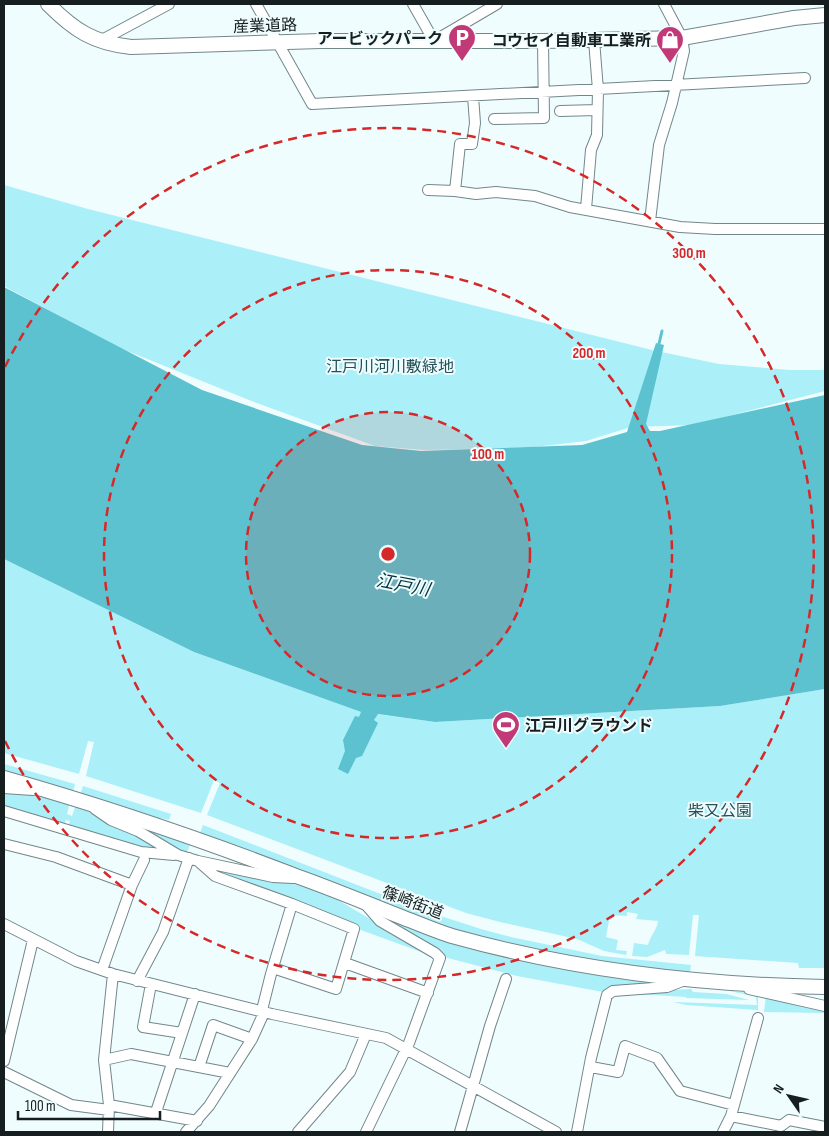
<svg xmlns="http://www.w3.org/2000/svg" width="829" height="1136" font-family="'Sofia Sans Condensed','Noto Sans JP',sans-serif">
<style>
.green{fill:#abeff8}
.water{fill:#5dc2d0}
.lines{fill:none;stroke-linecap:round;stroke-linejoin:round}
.stream{stroke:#5dc2d0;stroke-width:3}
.minor-casing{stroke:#72878a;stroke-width:12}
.major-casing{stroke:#72878a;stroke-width:16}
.minor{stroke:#fff;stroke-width:10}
.major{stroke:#fff;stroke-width:14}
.ring{fill:none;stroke:#d62828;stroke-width:2.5;stroke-dasharray:9 6}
.labels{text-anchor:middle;stroke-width:4;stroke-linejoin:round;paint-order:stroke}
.street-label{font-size:16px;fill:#161e1f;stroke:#effdff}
.poi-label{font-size:16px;font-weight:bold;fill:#161e1f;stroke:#effdff;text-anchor:end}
.park-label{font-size:16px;fill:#255158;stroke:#effdff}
.water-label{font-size:18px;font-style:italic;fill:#02353b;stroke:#effdff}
.centre{fill:#d62828;stroke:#effdff;stroke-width:2.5}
.ring-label{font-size:15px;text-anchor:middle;font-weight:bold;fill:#d62828;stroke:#effdff;stroke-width:4;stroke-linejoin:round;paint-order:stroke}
</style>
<rect width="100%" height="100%" fill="#effdff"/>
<path class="green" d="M 4,185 L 88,209 L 652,350 L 719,364 L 790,370 L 825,370 L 825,391 L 694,425 L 631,427 L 586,441 L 534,447 L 478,449 L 424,450 L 375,446 L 254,402 L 115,346 L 4,286 Z
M 4,559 L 194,652 L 361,712 L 435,722 L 720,706 L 825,689 L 825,968 L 799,968 L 798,963 L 695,956 L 699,915 L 693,915 L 689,955 L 666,954 L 665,950 L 647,957 L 632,956 L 634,943 L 648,945 C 650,936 657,930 658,921 L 636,919 L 638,914 L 627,912 L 627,916 L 610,915 L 606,937 L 618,940 L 616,950 L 627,951 L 626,955 L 604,951 L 577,939 L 500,922 L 466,913 L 207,815 L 220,783 L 214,780 L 201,813 L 86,776 L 94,742 L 88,741 L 79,774 L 4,753 Z
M 4,764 L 75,784 L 73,792 L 4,771 Z
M 83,786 L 171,814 L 169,820 L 161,818 L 160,819 L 80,795 Z
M 4,791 L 52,798 L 70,802 L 67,814 L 72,816 L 76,804 L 79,805 C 108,822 138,835 167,852 L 145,850 L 68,826 L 70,821 L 66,820 L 64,825 L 4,808 Z
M 113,817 L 190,844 L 187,853 L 169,847 Z
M 203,825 L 419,909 L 481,929 L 511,937 L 602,956 L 691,965 L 690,973 C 667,970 644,970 622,966 C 559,956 497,943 436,924 L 200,833 Z
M 205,865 L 307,887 L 331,896 L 435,957 L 358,929 L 359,926 L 227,877 Z
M 384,916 L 670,983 L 611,988 L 603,992 L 517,976 L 444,957 L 384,918 Z
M 691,989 L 693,992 L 726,994 L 749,1000 L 686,998 L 686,997 L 619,993 Z
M 730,991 L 758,994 L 758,1010 L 686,1005 L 673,1002 L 757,1005 L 756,997 Z
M 766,996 L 825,1009 L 825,1013 L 764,1012 Z"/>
<path class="water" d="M 4,287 L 202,390 L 362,445 L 421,451 L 582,445 L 627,432 L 656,343 L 664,345 L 646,424 L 650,431 L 660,431 L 825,395 L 825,689 L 720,706 L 435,722 L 378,714 L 374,720 L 378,723 L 362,756 L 356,758 L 348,774 L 338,769 L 345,751 L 343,740 L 355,716 L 359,717 L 361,712 L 194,652 L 4,559 Z"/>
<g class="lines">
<path class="stream" d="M 658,348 L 662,331"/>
<defs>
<path id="minor" d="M 256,4 L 312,104 L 805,78
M 413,4 L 434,41 L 497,4
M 100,41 L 169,4
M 560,111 L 597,110
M 494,119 L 544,118 L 543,41
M 428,190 L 455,191 L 476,194 L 496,192 L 535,196 L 570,207 L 680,227 L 715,229 L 825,229
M 455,191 L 460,144 L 472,144 L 475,123 L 473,96
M 586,209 L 591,150 L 597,135 L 598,90 L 594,40
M 650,221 L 659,145 L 672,103 L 684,51 L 682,38 L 664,4
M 4,788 L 33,790
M 95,809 L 111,820 L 138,831 L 178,855 L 198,861 L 273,877 L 293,878
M 4,811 L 141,852 L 174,855
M 4,844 L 56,857 L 132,885
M 198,861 L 215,876 L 223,879 L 292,904 L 354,929 L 336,989 L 273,968
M 366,905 L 380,921 L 435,953 L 440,958 L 409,1043 L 366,1132
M 4,924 L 76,961 L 113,974 L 272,1014 L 386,1038 L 556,1132
M 345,963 L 428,993
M 102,970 L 132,885 L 144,860
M 137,981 L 163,932 L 189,858
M 151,984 L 143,1027 L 182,1033
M 749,989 L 825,1006
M 104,1060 L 131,1054 L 230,1073
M 4,1061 L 33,940
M 199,1067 L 213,1025 L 252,1039
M 591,1067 L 618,1072 L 625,1046 L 657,1058 L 680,1091 L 734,1105
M 4,1072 L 71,1105 L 109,1110
M 109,1105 L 197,1121
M 156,1112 L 195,994
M 731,1116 L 781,1126 L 789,1120 L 825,1127
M 108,1132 L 109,1105 L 104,1060 L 113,974
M 186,1132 L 209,1106 L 252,1039 L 262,1017 L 263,1006 L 271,974 L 292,904
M 298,1132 L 350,1072 L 366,1034
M 460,1132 L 490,1026 L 506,979
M 577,1132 L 591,1058 L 607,995 L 613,991 L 667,987 L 685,980
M 723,1132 L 731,1116 L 758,1018"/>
<path id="major" d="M 48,4 C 74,30 93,43 131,47 L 321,41 L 543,41 L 682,38 L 794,18 L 825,15
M 4,778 C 103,806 200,839 296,876 C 333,889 368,904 404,918 C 420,924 436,931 452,936 C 574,970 699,985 825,987"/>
</defs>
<use href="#minor" class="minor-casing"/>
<use href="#major" class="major-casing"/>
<use href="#minor" class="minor"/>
<use href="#major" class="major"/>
</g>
<circle cx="388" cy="554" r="142" fill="#d62828" fill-opacity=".12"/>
<g class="ring">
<circle cx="388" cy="554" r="142"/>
<circle cx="388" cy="554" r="284"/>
<path d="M5 367A426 426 0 1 1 5 741"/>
</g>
<defs>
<symbol id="parking-pin" viewBox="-11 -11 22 30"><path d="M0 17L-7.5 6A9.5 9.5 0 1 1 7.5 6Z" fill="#c13976" stroke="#effdff"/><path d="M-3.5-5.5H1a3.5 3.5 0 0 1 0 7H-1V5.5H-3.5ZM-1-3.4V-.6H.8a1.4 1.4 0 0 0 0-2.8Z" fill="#fff"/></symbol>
<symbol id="shop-pin" viewBox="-11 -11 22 30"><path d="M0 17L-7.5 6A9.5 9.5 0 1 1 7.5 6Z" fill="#c13976" stroke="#effdff"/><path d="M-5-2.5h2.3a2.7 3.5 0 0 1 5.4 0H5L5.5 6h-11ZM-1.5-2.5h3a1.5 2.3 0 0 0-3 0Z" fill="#fff"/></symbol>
<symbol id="stadium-pin" viewBox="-11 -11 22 30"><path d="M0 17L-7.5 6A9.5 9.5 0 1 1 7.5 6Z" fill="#c13976" stroke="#effdff"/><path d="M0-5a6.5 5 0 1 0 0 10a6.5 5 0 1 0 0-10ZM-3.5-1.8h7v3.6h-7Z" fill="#fff"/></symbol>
</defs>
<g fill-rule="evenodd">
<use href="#parking-pin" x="446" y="22" width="32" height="43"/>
<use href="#shop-pin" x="654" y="24" width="32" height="43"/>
<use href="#stadium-pin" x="490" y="709" width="32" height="43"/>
</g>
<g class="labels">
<g class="street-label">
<text transform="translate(265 25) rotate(-2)" y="6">産業道路</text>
<text transform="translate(413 902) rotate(21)" y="6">篠崎街道</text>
</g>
<g class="poi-label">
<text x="443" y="44">アービックパーク</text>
<text x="651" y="46">コウセイ自動車工業所</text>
<text x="525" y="731" text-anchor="start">江戸川グラウンド</text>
</g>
<g class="park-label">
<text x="390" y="372">江戸川河川敷緑地</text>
<text x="720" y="816">柴又公園</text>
</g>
<g class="water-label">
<text transform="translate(403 585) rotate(11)" y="6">江戸川</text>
</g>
</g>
<circle cx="388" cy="554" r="8" class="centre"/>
<g class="ring-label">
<text x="689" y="258">300 m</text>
<text x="589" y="358">200 m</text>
<text x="488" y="459">100 m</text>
</g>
<rect width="829" height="1136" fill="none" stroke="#161e1f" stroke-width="10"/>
<g transform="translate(789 1096) rotate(304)" stroke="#effdff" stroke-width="4" paint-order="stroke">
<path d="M0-4L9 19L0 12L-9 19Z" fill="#161e1f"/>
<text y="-8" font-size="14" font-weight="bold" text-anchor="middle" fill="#161e1f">N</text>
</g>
<path d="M18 1111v8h142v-8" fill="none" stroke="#161e1f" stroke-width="2.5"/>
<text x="25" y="1111" font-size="15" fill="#161e1f" stroke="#effdff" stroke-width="4" paint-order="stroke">100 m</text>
</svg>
